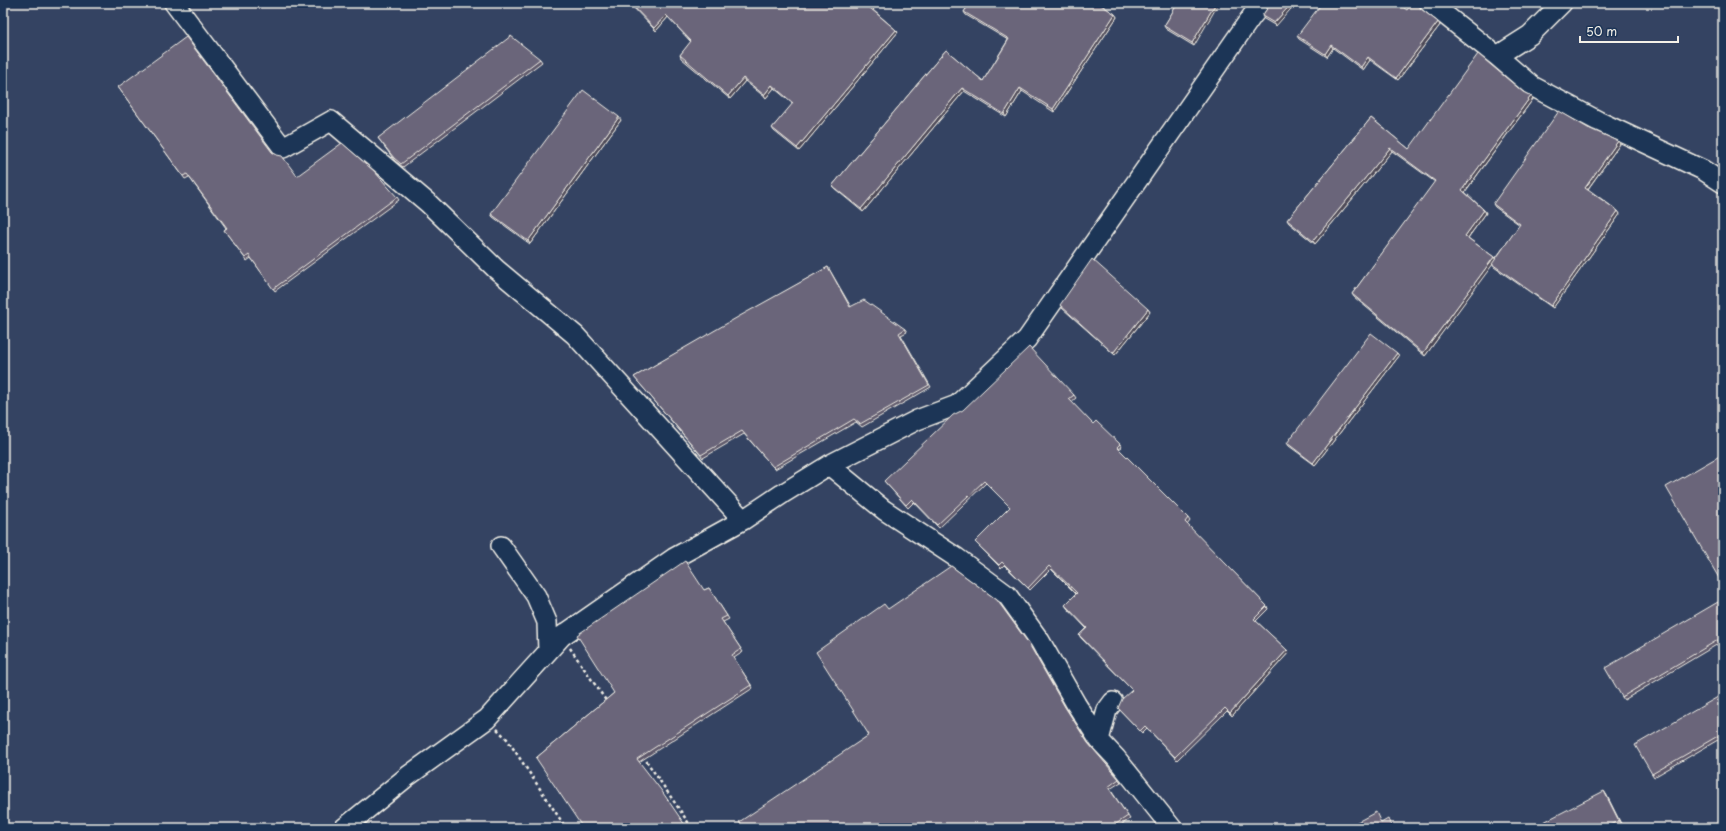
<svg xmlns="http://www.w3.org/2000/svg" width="1726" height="831" font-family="'Playpen Sans',sans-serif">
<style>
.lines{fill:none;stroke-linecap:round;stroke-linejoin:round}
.minor-casing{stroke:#f4f1e8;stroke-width:22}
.path{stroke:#f4f1e8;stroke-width:2.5;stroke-dasharray:3 3;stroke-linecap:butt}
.minor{stroke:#1d3557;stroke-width:19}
.wall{fill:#5c5769;stroke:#f4f1e8}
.shaded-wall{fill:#4b4755;stroke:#f4f1e8}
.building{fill:#6b657a;stroke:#f4f1e8}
</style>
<rect width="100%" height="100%" fill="#344362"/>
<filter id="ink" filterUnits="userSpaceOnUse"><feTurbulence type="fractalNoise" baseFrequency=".025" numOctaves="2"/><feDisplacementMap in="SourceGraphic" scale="8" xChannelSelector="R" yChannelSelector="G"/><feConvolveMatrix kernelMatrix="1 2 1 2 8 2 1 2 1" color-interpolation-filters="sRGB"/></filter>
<g filter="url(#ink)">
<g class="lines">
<defs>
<path id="minor" d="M 174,3 L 283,148 L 331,121 L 428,203 L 496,269 L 575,335 L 743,520
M 1430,3 L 1497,56 L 1532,86 L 1598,121 L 1703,170 L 1723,183
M 1497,56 L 1530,35 L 1562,3
M 829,465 L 917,420 L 957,405 L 1027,339 L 1252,16 L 1263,3
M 501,546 L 536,596 L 547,622 L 548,651
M 1099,740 L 1116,758 L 1172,828
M 344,828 L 408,776 L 487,719 L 562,636 L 674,558 L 743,520 L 782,494 L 829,465 L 884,510 L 957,558 L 1007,595 L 1040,641 L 1076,704 L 1099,740 L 1107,710 L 1113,702"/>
</defs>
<use href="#minor" class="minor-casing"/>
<path class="path" d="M 570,648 L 607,702
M 497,729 L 507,739 L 566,828
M 643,756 L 692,828"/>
<use href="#minor" class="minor"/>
</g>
<path class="wall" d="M 629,3 L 879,3 L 873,10 L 896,30 L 898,32 L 799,151 L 774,131 L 772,128 L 793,104 L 774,88 L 766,98 L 745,81 L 730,99 L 681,58 L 680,55 L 691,42 L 668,17 L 656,31 Z
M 961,3 L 1098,3 L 1115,14 L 1117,17 L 1054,112 L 1022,91 L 1006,117 L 964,91 L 863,212 L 834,188 L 832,186 L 946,50 L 983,81 L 1008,40 L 966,15 L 964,12 L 967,7 Z
M 1178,3 L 1194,46 L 1166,29 L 1164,26 Z
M 1271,3 L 1276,26 L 1264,19 L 1262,16 Z
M 1421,9 L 1438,22 L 1440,25 L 1398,80 L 1370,60 L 1363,70 L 1333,48 L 1327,57 L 1299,39 L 1297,36 L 1407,10 Z
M 540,59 L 542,62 L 403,167 L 395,161 L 378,138 Z
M 118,87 L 272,152 L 297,176 L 397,197 L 399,200 L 275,291 L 251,258 L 247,261 L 224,230 L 226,228 L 189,177 L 185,179 Z
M 1523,92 L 1531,96 L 1533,99 L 1465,192 L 1484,210 L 1486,213 L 1468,238 L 1494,257 L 1495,259 L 1520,225 L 1495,207 L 1493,204 L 1588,128 L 1618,141 L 1620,144 L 1588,189 L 1618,211 L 1620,214 L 1553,308 L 1494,267 L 1492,264 L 1425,356 L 1354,297 L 1352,294 L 1435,182 L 1392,151 L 1315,244 L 1289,223 L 1287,220 L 1371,118 L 1409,149 Z
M 621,120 L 530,244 L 493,217 L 491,214 Z
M 828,267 L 851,307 L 905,329 L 907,332 L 901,335 L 931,387 L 862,427 L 856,422 L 775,469 L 744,434 L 703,458 L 634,377 Z
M 1060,305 L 1148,309 L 1150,312 L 1115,355 L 1062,308 Z
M 1397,353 L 1399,356 L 1315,465 L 1289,446 L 1287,443 Z
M 1074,395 L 1076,398 L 1071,402 L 1093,424 L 1120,444 L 1122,447 L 1119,449 L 1188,518 L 1190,521 L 1187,525 L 1267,606 L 1268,609 L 1256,621 L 1287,650 L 1289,652 L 1232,716 L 1227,711 L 1177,760 L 1147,728 L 1142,733 L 1118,708 L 1132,690 L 1081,638 L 1079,635 L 1086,628 L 1067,608 L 1065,605 L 1076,594 L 1051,569 L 1030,590 L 1004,565 L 1001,568 L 975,542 L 1010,507 L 986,483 L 939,528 L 914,502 L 908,508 L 884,481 Z
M 709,588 L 729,619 L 723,622 L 743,652 L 734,658 L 753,688 L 639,762 L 536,758 L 614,693 L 704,590 Z
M 888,609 L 1031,647 L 1066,709 L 1088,744 L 1121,782 L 1110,789 L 1130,819 L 1116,828 L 744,828 L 869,735 Z
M 1723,611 L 1723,641 L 1624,700 L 1622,697 Z
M 1723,694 L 1723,737 L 1654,777 L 1652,774 Z
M 1606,794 L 1621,824 L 1613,828 L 1532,828 Z"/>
<path class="shaded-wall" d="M 874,3 L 879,3 L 872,11 L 870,8 Z
M 1216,3 L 1219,3 L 1194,46 L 1192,43 Z
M 1292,3 L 1296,3 L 1276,26 L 1274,23 Z
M 1115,14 L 1117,17 L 1054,112 L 1053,109 Z
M 666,15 L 668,17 L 656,31 L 654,28 Z
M 1438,22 L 1440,25 L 1398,80 L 1396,78 Z
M 896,30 L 898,32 L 799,151 L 797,148 Z
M 1331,45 L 1333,48 L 1327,57 L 1325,54 Z
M 1368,57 L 1370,60 L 1363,70 L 1361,67 Z
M 743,78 L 745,81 L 730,99 L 728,96 Z
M 772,85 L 774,88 L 766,98 L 764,95 Z
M 962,88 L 964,91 L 863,212 L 861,209 Z
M 1020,88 L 1022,91 L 1006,117 L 1004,114 Z
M 1531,96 L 1533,99 L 1464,193 L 1462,190 Z
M 619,117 L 621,120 L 530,244 L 528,241 Z
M 1618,141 L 1620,144 L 1587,190 L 1585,188 Z
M 1390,148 L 1392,151 L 1315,244 L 1313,241 Z
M 1484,210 L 1486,213 L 1467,239 L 1465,236 Z
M 1618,211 L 1620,214 L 1553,308 L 1551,306 Z
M 1494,257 L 1496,260 L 1425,356 L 1423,353 Z
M 1148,309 L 1150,312 L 1115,355 L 1113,353 Z
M 1397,353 L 1399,356 L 1315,465 L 1313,463 Z
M 1287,650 L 1289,652 L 1232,716 L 1230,713 Z
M 1604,791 L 1606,794 L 1621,824 L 1619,821 Z"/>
<path class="building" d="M 630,3 L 874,3 L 870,8 L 896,30 L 797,148 L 772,128 L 793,103 L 772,85 L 764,95 L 743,78 L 728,96 L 680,55 L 691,41 L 666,15 L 654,28 Z
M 963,3 L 1098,3 L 1115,14 L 1053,109 L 1020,88 L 1004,114 L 962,88 L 861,209 L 832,186 L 946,50 L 983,81 L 1009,39 L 964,12 L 968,6 Z
M 1178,3 L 1216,3 L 1192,43 L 1164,26 Z
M 1271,3 L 1292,3 L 1274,23 L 1262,16 Z
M 1322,3 L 1397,3 L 1407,10 L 1412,3 L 1417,3 L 1421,9 L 1438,22 L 1396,78 L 1368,57 L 1361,67 L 1331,45 L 1325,54 L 1297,36 Z
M 511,36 L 540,59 L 401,164 L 394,158 L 378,138 Z
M 186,37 L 272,152 L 277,155 L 282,156 L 297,176 L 342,143 L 374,171 L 397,197 L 273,289 L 249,255 L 245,258 L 224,230 L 227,228 L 187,174 L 183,176 L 118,87 Z
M 1478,54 L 1523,92 L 1531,96 L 1462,190 L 1484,210 L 1465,236 L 1494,257 L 1423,353 L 1352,294 L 1435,181 L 1390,148 L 1313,241 L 1287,220 L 1371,118 L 1409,149 Z
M 583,90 L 619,117 L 528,241 L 491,214 Z
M 1559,111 L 1588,128 L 1618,141 L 1585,188 L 1618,211 L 1551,306 L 1492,264 L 1520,224 L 1493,204 Z
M 1092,259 L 1148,309 L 1113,353 L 1060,305 Z
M 828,267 L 850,307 L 864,300 L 905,329 L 899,333 L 929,385 L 860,424 L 854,419 L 773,467 L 742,431 L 701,455 L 634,377 L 738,317 Z
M 1371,333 L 1397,353 L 1313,463 L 1287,443 Z
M 1029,347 L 1074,395 L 1069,399 L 1093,424 L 1096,421 L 1120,444 L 1117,447 L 1188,518 L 1185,522 L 1267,606 L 1254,619 L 1287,650 L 1230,713 L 1225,708 L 1175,757 L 1145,726 L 1140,731 L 1118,708 L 1122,699 L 1132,690 L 1079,635 L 1087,628 L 1065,605 L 1077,593 L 1049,566 L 1028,588 L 1002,562 L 999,565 L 975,542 L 1010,507 L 984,481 L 937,525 L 912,499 L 906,505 L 884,481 L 953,415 L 963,410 Z
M 1723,454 L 1723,585 L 1666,487 Z
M 685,561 L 704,590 L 709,588 L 727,616 L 721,619 L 741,649 L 732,655 L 751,685 L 637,759 L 661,790 L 687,828 L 583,828 L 536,758 L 614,693 L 577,635 Z
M 951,566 L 997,600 L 1029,644 L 1065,707 L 1088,743 L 1119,779 L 1108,787 L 1128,816 L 1113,826 L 1114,828 L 744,828 L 739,822 L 869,735 L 816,652 L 884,604 L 888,609 Z
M 1718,602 L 1723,611 L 1723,637 L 1622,697 L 1605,668 Z
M 1723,694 L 1723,733 L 1652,774 L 1635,745 Z
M 1604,791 L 1619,821 L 1605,828 L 1532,828 Z
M 1376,812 L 1381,823 L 1388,819 L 1392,828 L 1346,828 Z"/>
</g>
<rect width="1726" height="831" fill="none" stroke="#1d3557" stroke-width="16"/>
<rect x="8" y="8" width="1710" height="815" fill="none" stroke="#f4f1e8" stroke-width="1.5" filter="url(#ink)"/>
<path d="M1580 36v6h98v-6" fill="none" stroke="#f4f1e8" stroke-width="2"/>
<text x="1586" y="36" font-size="12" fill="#f4f1e8" stroke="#1d3557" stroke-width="3" paint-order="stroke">50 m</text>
</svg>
